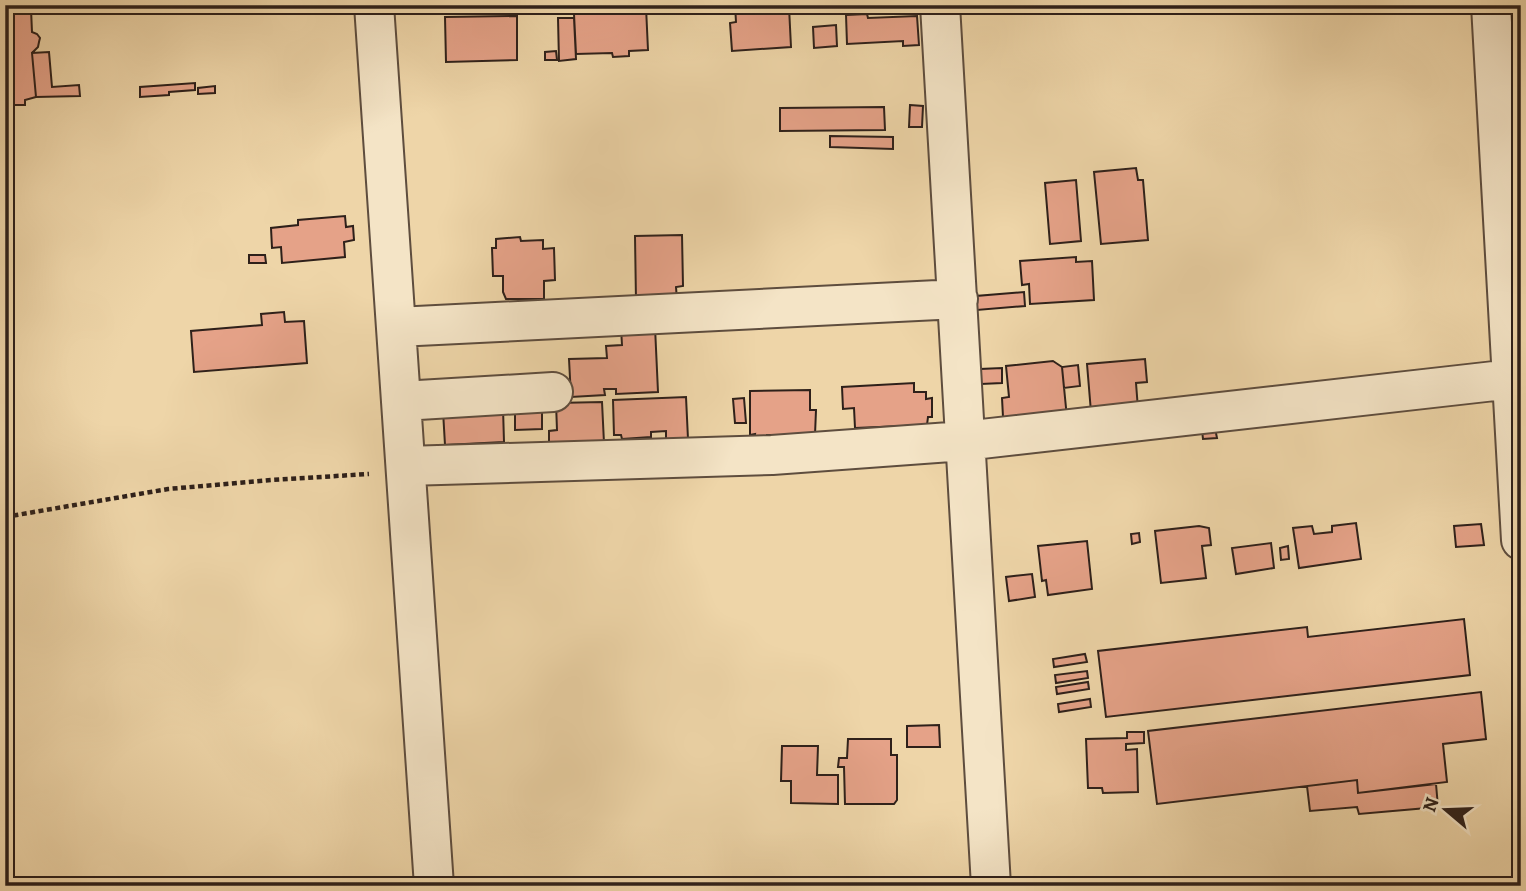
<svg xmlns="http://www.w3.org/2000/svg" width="1526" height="891" font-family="Alegreya,serif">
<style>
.building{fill:#e5a288;stroke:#2e201a;stroke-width:2}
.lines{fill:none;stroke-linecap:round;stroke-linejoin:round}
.minor-casing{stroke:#5e4d3e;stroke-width:42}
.path{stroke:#2e201a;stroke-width:4.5;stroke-dasharray:5 3.5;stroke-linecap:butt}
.minor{stroke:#f4e4c6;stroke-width:38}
</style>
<rect width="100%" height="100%" fill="#eed5a8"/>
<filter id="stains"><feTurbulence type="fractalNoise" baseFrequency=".00286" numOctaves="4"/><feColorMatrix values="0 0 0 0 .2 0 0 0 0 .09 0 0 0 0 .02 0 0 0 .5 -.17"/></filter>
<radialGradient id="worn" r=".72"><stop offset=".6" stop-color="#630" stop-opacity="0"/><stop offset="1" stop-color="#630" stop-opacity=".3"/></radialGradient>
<path class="building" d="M 5,5 L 51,5 L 31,9 L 32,32 L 37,34 L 40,38 L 39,42 L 38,47 L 32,53 L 36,97 L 25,100 L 25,105 L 11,105 L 10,100 L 5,100 Z
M 735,5 L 805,5 L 805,6 L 789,7 L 791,47 L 732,51 L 730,23 L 736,22 Z
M 619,7 L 646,7 L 648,50 L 629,51 L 629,56 L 613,57 L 612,53 L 576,54 L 574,14 L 619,13 Z
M 867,14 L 868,18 L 917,16 L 919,45 L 903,46 L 903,41 L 847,44 L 846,15 Z
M 517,16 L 517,60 L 446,62 L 445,17 Z
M 558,18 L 574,18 L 576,59 L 559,61 Z
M 836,25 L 837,46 L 814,48 L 813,27 Z
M 556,51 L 557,60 L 545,60 L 545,52 Z
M 49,52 L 52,87 L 79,85 L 80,96 L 36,97 L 32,53 Z
M 195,83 L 195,90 L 169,92 L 169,95 L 140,97 L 140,87 Z
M 215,86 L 215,93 L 198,94 L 198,88 Z
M 910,105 L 923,106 L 922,127 L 909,127 Z
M 884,107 L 885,130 L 780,131 L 780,108 Z
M 830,136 L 893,137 L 893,149 L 830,147 Z
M 1136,168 L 1138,180 L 1143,180 L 1148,240 L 1101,244 L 1094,172 Z
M 1076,180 L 1081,241 L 1050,244 L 1045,183 Z
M 345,216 L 346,227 L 353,226 L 354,240 L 344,242 L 345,257 L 282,263 L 281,247 L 272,248 L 271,228 L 298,225 L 298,220 Z
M 682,235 L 683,286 L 676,287 L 677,300 L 636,301 L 635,236 Z
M 520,237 L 521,241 L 543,240 L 543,249 L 554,248 L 555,280 L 544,281 L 544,299 L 506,299 L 503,292 L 503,276 L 493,276 L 492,248 L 496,248 L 496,239 Z
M 249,255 L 265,255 L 266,263 L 249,263 Z
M 1076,257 L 1076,262 L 1092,261 L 1094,300 L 1030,304 L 1029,284 L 1022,285 L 1020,261 Z
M 1024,292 L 1025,306 L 977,310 L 976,296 Z
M 284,312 L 285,322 L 304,321 L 307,363 L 194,372 L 191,331 L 262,325 L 261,314 Z
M 655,327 L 658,392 L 616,394 L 616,389 L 604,389 L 605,395 L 571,397 L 569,359 L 607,358 L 606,346 L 622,345 L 621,328 Z
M 1145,359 L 1147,382 L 1136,383 L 1138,409 L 1091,412 L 1087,364 Z
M 1053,361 L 1062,367 L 1067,418 L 1003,417 L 1002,398 L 1009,397 L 1006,366 Z
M 1078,365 L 1080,386 L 1064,388 L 1062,367 Z
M 1002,368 L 1002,383 L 981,384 L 980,369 Z
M 914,383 L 914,392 L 926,392 L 926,399 L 932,398 L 932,417 L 928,417 L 927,425 L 855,428 L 854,408 L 843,409 L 842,387 Z
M 810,390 L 810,410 L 816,410 L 815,435 L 767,435 L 767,439 L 754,439 L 755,434 L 750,435 L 750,391 Z
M 686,397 L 688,439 L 666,439 L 666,431 L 651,432 L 651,437 L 622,439 L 621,435 L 614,435 L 613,400 Z
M 744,398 L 746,423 L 735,423 L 733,399 Z
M 602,402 L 604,443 L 549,445 L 549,431 L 557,430 L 556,403 Z
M 542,405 L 542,429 L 515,430 L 515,406 Z
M 503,408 L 504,442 L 445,445 L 443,411 Z
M 1215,428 L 1217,438 L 1203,439 L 1202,430 Z
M 1356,523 L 1361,559 L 1299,568 L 1293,528 L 1312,526 L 1314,534 L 1332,532 L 1332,526 Z
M 1481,524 L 1484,545 L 1456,547 L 1454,526 Z
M 1199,526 L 1209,528 L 1211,545 L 1202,546 L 1206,578 L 1161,583 L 1155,531 Z
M 1139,533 L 1140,542 L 1132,544 L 1131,534 Z
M 1087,541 L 1092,589 L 1048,595 L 1046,580 L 1042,581 L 1038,546 Z
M 1271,543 L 1274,568 L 1236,574 L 1232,548 Z
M 1288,546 L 1289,559 L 1281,560 L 1280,548 Z
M 1032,574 L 1035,597 L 1009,601 L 1006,577 Z
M 1464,619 L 1470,675 L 1106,717 L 1098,651 L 1307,627 L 1308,637 Z
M 1085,654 L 1087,662 L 1054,667 L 1053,659 Z
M 1087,671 L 1088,678 L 1056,683 L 1055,675 Z
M 1088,682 L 1089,689 L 1057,694 L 1056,687 Z
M 1481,692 L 1486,739 L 1443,744 L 1447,782 L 1358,793 L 1357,780 L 1157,804 L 1148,731 Z
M 1090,699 L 1091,707 L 1059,712 L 1058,704 Z
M 939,725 L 940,747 L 907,747 L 907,726 Z
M 1127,732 L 1144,732 L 1144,743 L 1126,744 L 1126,750 L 1137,749 L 1138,792 L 1103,793 L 1102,788 L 1088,788 L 1086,739 L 1127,738 Z
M 848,739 L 891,739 L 891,755 L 897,755 L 897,800 L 894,804 L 845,804 L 844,767 L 838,767 L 839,758 L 847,758 Z
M 782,746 L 818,746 L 817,775 L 838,775 L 838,804 L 791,803 L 791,781 L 781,781 Z
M 1357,780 L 1358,793 L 1436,784 L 1438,807 L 1359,814 L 1357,807 L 1310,811 L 1307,786 Z"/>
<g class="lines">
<defs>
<path id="minor" d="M 374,5 L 434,886
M 940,5 L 991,886
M 1491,5 L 1521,540
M 397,327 L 958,299
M 402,401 L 553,392
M 406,466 L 772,455 L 964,441 L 1512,379"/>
</defs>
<use href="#minor" class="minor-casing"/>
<path class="path" d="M 5,517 L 168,489 L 271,480 L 369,474"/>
<use href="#minor" class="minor"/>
</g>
<rect width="1526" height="891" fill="none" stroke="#eed5a8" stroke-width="28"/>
<rect x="7" y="7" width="1512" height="877" fill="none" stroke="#2e201a" stroke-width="3.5"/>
<rect x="14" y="14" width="1498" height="863" fill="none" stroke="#2e201a" stroke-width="2"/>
<g transform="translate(1446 810) rotate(289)" stroke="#f4e4c6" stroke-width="5" paint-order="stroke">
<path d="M0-5L12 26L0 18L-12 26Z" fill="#2e201a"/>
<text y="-10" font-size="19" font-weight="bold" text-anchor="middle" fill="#2e201a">N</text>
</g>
<rect width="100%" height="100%" filter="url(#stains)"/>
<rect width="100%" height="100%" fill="url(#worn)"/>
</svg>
